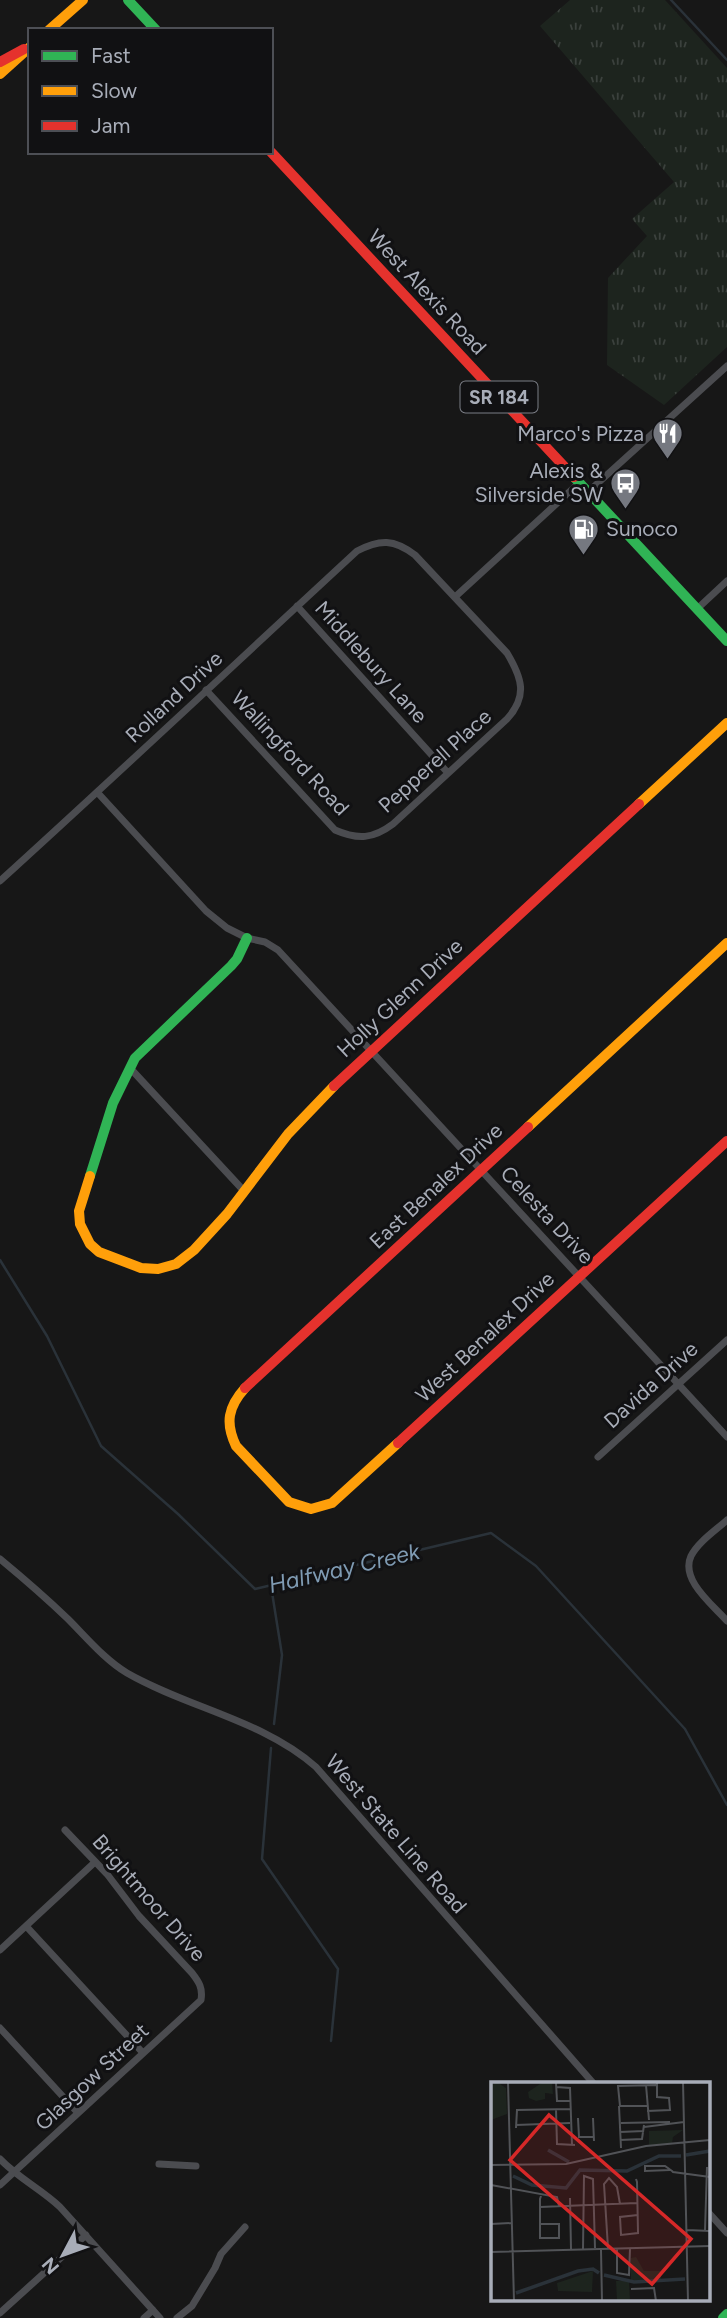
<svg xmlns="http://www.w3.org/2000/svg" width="727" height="2318" font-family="Figtree,sans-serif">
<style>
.grass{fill:url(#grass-tufts)}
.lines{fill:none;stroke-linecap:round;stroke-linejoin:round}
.stream{stroke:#2a3239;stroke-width:2.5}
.street{stroke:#4b4c50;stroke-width:7}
.fast{stroke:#30b455;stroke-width:10}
.slow{stroke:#ff9f0a;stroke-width:10}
.jam{stroke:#e5322d;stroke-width:10}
.labels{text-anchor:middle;stroke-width:6;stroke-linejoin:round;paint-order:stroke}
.shield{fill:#111113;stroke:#7b7e86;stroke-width:2}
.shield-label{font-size:19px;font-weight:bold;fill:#a8adb8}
.street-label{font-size:21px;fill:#a8adb8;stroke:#111113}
.poi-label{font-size:21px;fill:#a8adb8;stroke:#111113;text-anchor:end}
.water-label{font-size:23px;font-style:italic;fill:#7f9bb3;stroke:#111113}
.inset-river{fill:none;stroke:#2a3239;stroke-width:3.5}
.inset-road{fill:none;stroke:#515357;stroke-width:2}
.view{fill:#d62828;fill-opacity:0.15;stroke:#d62828;stroke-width:3.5}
.inset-edge{fill:none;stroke:#a8adb8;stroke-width:3.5}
</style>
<defs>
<pattern id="grass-tufts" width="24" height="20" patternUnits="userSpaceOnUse" patternTransform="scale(1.75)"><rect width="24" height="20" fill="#1d241e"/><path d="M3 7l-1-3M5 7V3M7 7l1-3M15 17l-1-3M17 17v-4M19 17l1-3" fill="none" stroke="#3b413d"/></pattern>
</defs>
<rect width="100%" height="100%" fill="#171717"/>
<path class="grass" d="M 570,0 L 665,0 L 727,68 L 727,347 L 664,405 L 607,365 L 608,278 L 647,236 L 632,219 L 674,182 L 540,26 Z"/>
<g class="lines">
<path class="stream" d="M 671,0 L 727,60
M 0,1260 L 47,1336 L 101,1446 L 178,1514 L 255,1589 L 491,1533 L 536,1566 L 685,1729 L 727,1805
M 271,1586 L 282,1655 L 274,1724
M 271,1748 L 262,1859 L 338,1969 L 331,2041"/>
<path class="street" d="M 588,492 L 727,366
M 455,597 L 579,483
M 297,606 L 448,773
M 697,609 L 727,581
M 97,792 L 206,911 L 227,928 L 247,938 L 265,942 L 278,950 L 727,1437
M 0,881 C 120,772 238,661 357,551 C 380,539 394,539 415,555 L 507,653 C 522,678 528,696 507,719 L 393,824 C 373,839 358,840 335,830 L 206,690
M 130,1068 L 244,1191
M 598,1457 L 727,1340
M 727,1520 C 716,1530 698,1542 691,1556 C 680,1580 713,1605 727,1621
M 0,1559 C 23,1578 46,1598 68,1619 C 86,1637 105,1660 127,1673 C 188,1708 263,1720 316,1767 L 594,2084
M 26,1926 L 143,2053
M 0,1950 L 95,1862
M 0,2028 L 78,2113
M 0,2159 C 18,2178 41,2189 60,2207 L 160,2318
M 159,2164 L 196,2166
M 0,2185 L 201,2000 C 203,1988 199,1982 192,1973 L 139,1916 L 107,1874 L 65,1830
M 708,2212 L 727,2233
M 0,2313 L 86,2235
M 144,2318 L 153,2310
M 177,2318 L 192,2306 L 215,2268 L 221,2254 L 245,2227"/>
<path class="fast" d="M 128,0 L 156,30
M 574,477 L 727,641
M 90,1176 L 113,1103 L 135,1058 L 231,966 L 237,959 L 247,938
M 723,2318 L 727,2314"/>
<path class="slow" d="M 49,30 L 83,0
M 0,74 L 30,47
M 639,804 L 727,723
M 528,1127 L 727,943
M 90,1176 L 79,1211 L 80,1224 L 90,1244 L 99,1252 L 141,1268 L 158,1269 L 176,1264 L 194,1250 L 227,1214 L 288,1134 L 334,1086
M 245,1388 C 228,1407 225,1423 236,1446 L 289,1502 L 311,1509 L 332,1503 L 398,1443"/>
<path class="jam" d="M 0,62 L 24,49
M 271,152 L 574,477
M 334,1086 L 639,804
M 245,1388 L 528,1127
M 398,1443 L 727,1141"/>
</g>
<defs>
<symbol id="restaurant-pin" viewBox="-11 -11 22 30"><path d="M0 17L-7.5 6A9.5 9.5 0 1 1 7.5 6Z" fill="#757880" stroke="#111113"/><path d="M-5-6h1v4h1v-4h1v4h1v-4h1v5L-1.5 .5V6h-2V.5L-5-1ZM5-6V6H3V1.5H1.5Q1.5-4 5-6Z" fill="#fff"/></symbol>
<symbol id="bus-pin" viewBox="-11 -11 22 30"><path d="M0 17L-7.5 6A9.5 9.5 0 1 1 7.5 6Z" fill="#757880" stroke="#111113"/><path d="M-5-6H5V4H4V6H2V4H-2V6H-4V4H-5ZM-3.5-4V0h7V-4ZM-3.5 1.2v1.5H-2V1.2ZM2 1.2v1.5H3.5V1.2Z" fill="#fff"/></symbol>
<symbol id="fuel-pin" viewBox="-11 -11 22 30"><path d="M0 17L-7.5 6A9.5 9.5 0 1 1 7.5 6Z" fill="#757880" stroke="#111113"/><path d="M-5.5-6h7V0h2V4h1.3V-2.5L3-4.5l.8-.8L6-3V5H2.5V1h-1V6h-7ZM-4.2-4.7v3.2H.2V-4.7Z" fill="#fff"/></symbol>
</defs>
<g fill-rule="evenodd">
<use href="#restaurant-pin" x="650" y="416" width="35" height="47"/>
<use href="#bus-pin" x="608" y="466" width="35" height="47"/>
<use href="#fuel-pin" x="566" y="512" width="35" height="47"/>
</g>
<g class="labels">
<rect class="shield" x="460.5" y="381.5" width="77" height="31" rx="5"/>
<g class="shield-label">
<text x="499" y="404">SR 184</text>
</g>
<g class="street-label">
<text transform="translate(427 292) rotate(47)" y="7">West Alexis Road</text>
<text transform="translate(371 662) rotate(48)" y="7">Middlebury Lane</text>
<text transform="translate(174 697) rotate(-43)" y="7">Rolland Drive</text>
<text transform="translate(290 753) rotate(47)" y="7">Wallingford Road</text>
<text transform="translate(435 761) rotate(-42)" y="7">Pepperell Place</text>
<text transform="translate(400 998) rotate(-43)" y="7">Holly Glenn Drive</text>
<text transform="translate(436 1186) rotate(-43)" y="7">East Benalex Drive</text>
<text transform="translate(547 1215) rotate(47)" y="7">Celesta Drive</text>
<text transform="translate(485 1337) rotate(-43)" y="7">West Benalex Drive</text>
<text transform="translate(651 1385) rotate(-42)" y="7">Davida Drive</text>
<text transform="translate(396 1834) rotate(49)" y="7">West State Line Road</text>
<text transform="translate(149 1898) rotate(49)" y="7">Brightmoor Drive</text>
<text transform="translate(92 2077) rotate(-43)" y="7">Glasgow Street</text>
</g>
<g class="poi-label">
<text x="644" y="441">Marco's Pizza</text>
<text x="603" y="478">Alexis &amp;<tspan x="603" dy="24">Silverside SW</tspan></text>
<text x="606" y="536" text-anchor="start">Sunoco</text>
</g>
<g class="water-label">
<text transform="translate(344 1568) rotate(-13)" y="8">Halfway Creek</text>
</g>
</g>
<g transform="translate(491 2082)">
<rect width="219" height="219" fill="#171717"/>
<path d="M 145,175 L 153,189 L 170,189 L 170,198 L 140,199 L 140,176 ZM 102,189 L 101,210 L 67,209 L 66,201 Z" fill="#1d241e"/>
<path d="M 6,0 L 15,6 L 16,32 L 0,38 L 0,3 ZM 52,0 L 61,0 L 62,12 L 54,11 L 54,17 L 45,19 L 38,16 L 37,10 ZM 192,48 L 182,55 L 181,62 L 158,63 L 158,49 Z" fill="#1d241e"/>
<path d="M 125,199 L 138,199 L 139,219 L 126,219 Z" fill="#1d241e"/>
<path class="inset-river" d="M 57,68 L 78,80M 195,73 L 219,69M 22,94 L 41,103 L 75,106 L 89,88 L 136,89 L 168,74 L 190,74M 113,193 L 143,200 L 194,197M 25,211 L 87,189 L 102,187 L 108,191"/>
<path class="inset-road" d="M 17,0 L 23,219M 192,0 L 197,219M 65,1 L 66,19 L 79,19M 155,3 L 158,38M 65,5 L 79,6 L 81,63M 128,24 L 130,66M 156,24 L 129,24 L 127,4 L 165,3M 65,27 L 66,62 L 84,63M 156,29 L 179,28 L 178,16 L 166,15 L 166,0M 87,36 L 88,55 L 103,55M 102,36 L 103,59M 130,41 L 179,40M 25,43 L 79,41M 153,45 L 193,40M 25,46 L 26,28 L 80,27M 129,50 L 153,49M 129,58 L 151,57 L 153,43M 0,83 L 75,82 L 155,64 L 219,58M 179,88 L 154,89 L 154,84 L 174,84 L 181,89 L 182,90 L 219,95M 145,97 L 146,100 L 147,150 L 147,151 L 130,153 L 129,135 L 147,133M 0,103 L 66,115 L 68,124M 219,108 L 219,135M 79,116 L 80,167M 49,125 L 146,121M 0,142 L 21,141M 49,142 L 68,142 L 68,156 L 49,156 L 49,117 L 50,114M 196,148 L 219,149M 214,148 L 216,85M 117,166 L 113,102 L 118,96 L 126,105 L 129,122M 92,167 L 93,94 L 102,97 L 104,166M 126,167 L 126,191 L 138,193 L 139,167M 110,168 L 111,219M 0,170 L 219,164M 140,207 L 163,206 L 165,219"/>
<path class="view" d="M 58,33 L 200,157 L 161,202 L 19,78 Z"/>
<rect width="219" height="219" class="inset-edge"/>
</g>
<rect x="28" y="28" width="245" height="126" fill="#111113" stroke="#4d4f55" stroke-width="2"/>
<rect x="42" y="51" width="35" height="10" fill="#30b455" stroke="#4d4f55" stroke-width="2"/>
<text x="91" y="63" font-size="21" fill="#a8adb8">Fast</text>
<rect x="42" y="86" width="35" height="10" fill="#ff9f0a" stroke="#4d4f55" stroke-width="2"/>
<text x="91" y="98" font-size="21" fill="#a8adb8">Slow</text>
<rect x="42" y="121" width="35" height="10" fill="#e5322d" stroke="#4d4f55" stroke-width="2"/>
<text x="91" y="133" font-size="21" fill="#a8adb8">Jam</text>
<g transform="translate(63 2255) rotate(229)" stroke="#111113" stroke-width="5" paint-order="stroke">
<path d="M0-5L12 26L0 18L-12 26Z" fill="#a8adb8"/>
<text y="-10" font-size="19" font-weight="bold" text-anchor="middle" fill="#a8adb8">N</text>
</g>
</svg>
